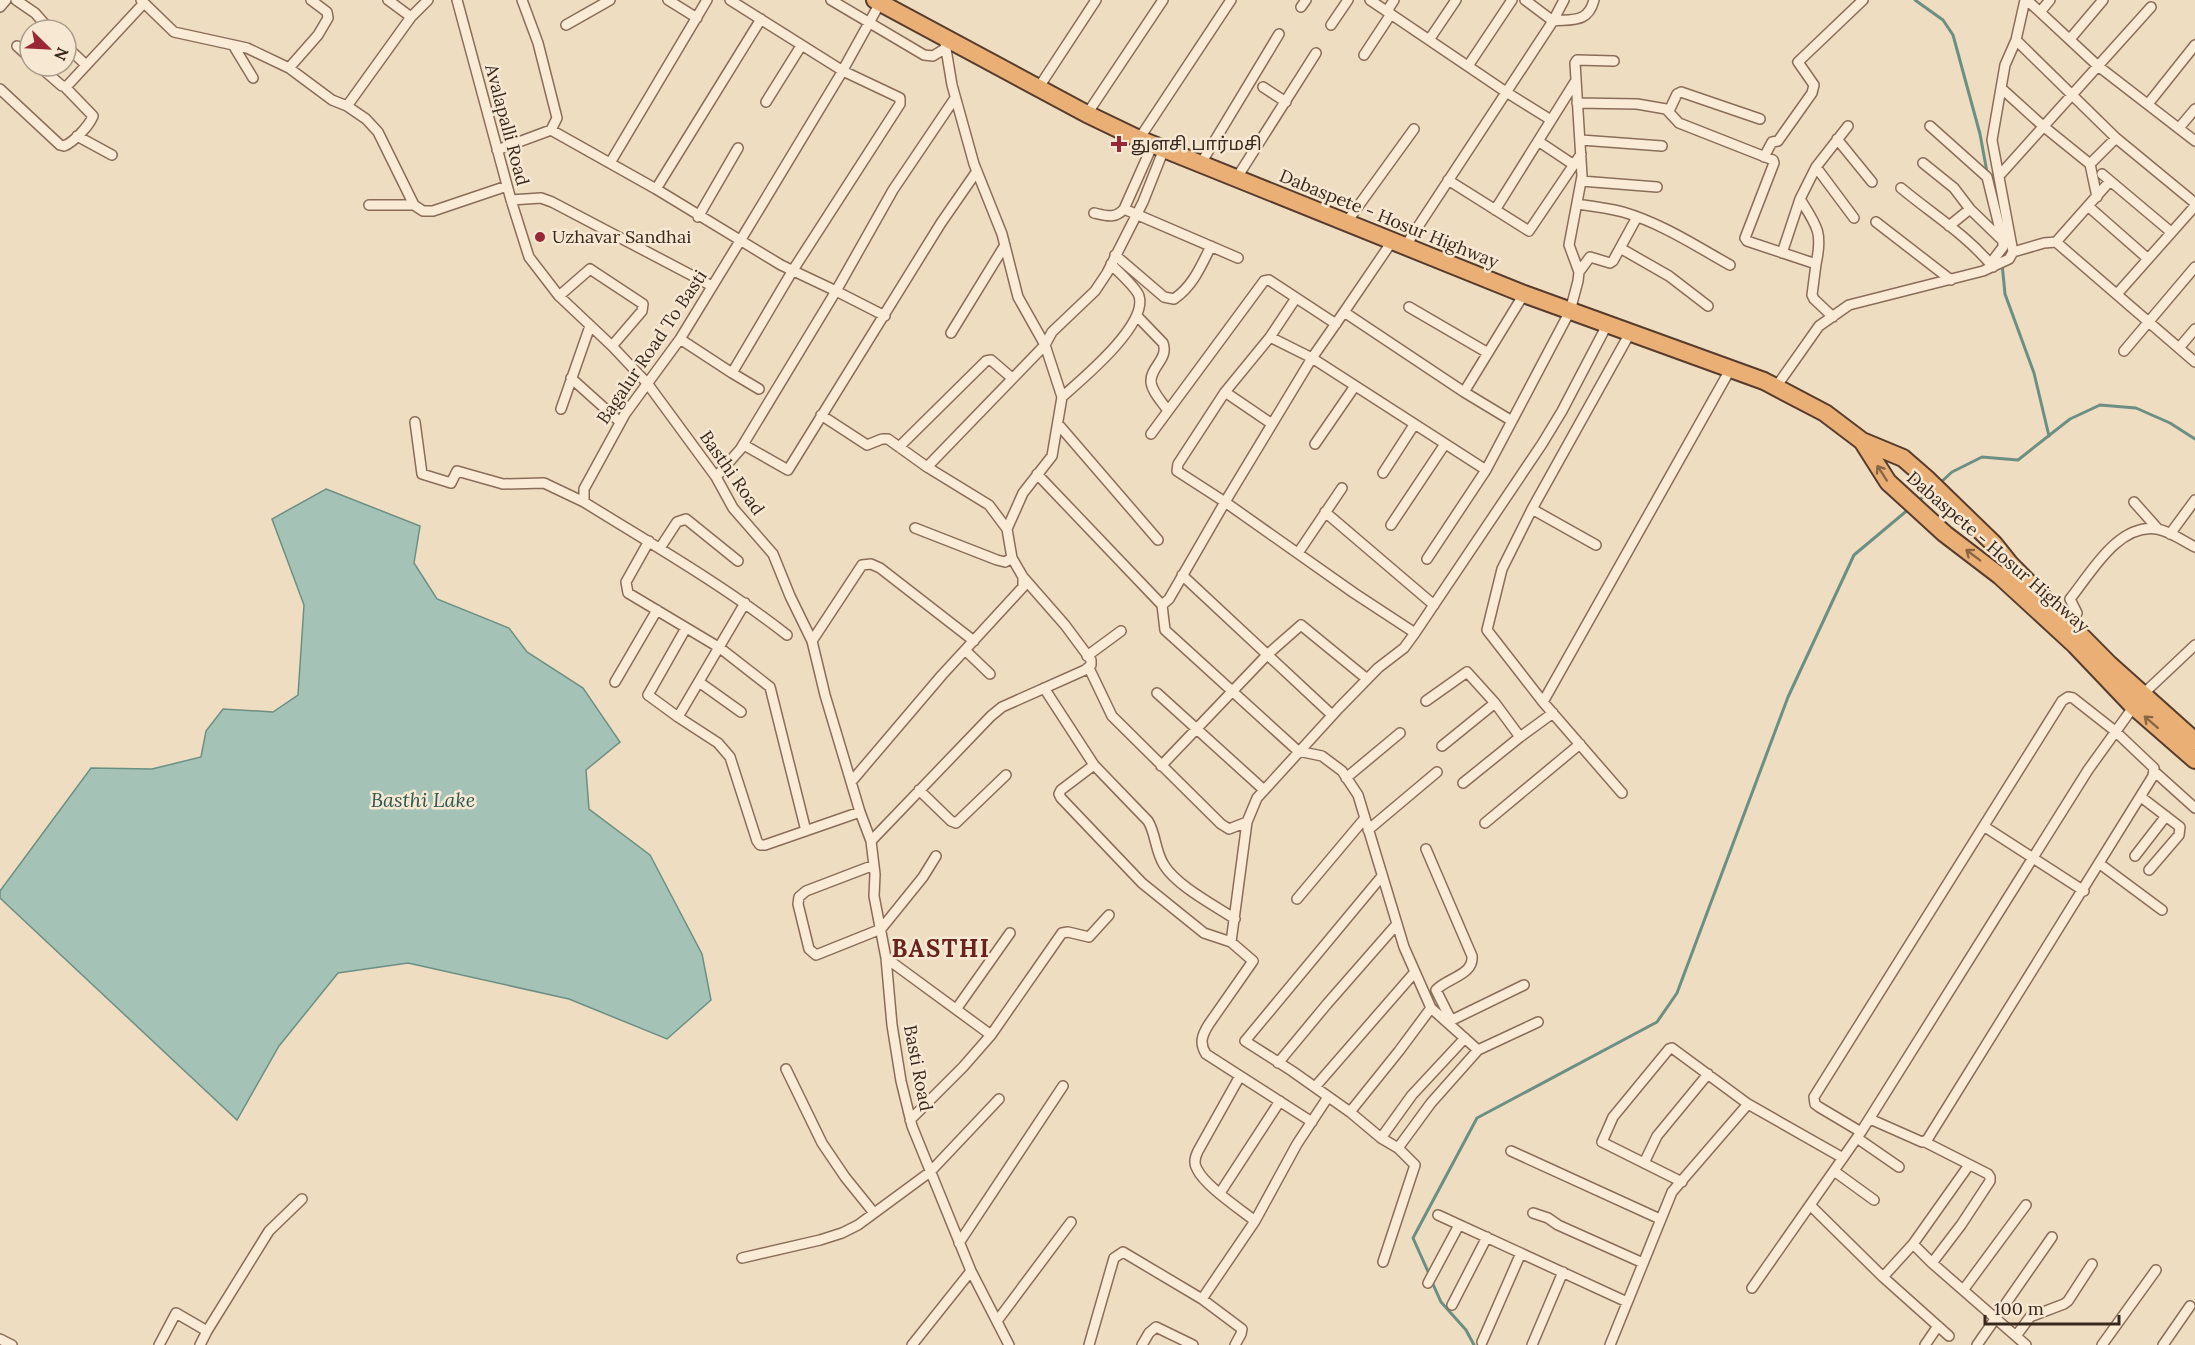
<svg xmlns="http://www.w3.org/2000/svg" width="2195" height="1345" font-family="Lora,'Noto Sans Tamil',serif">
<style>
.water{fill:#a5c2b6;stroke:#6b9083;stroke-width:1.5}
.lines{fill:none;stroke-linecap:round;stroke-linejoin:round}
.stream{stroke:#6b9083;stroke-width:3}
.minor-casing{stroke:#8a6d59;stroke-width:12}
.trunk-casing{stroke:#573c2d;stroke-width:20}
.minor{stroke:#faebd6;stroke-width:9}
.trunk{stroke:#eaaf75;stroke-width:16}
.oneway{stroke:#896545}
.poi-dot{fill:#9a2735;stroke:#f6e8d2;stroke-width:2}
.labels{text-anchor:middle;stroke-width:5;stroke-linejoin:round;paint-order:stroke}
.street-label{font-size:18px;fill:#39281d;stroke:#f6e8d2}
.poi-label{font-size:18px;fill:#39281d;stroke:#f6e8d2;text-anchor:start}
.water-label{font-size:20px;font-style:italic;fill:#2c5951;stroke:#f6e8d2}
.district-label{font-size:24px;font-weight:bold;letter-spacing:1.5px;fill:#67231c;stroke:#f6e8d2}
</style>
<rect width="100%" height="100%" fill="#efddc2"/>
<path class="water" d="M 326,489 L 420,526 L 414,563 L 437,599 L 509,628 L 527,652 L 583,688 L 620,742 L 586,770 L 589,809 L 650,855 L 702,954 L 711,1000 L 667,1039 L 569,999 L 408,963 L 338,973 L 279,1046 L 237,1120 L 0,898 L 0,891 L 91,768 L 152,769 L 201,757 L 206,731 L 223,709 L 273,712 L 298,695 L 304,605 L 272,519 Z"/>
<g class="lines">
<path class="stream" d="M 1915,0 L 1943,20 L 1953,35 L 1980,134 L 1987,172
M 2001,253 L 2005,294 L 2034,373 L 2049,436
M 1940,483 L 1952,472 L 1982,457 L 2018,460 L 2070,419 L 2100,405 L 2136,408 L 2170,423 L 2195,439
M 1917,502 L 1930,491
M 1430,1276 L 1413,1238 L 1477,1118 L 1657,1022 L 1677,993 L 1788,697 L 1854,555 L 1910,508
M 1432,1282 L 1441,1302 L 1466,1330 L 1474,1345"/>
<defs>
<path id="minor" d="M 16,0 L 35,13 L 50,30
M 141,0 L 174,32 L 247,48 L 289,68 L 318,35 L 328,18 L 327,12 L 311,0
M 457,0 L 511,200 L 529,257 L 559,296 L 612,346 L 647,383 L 716,477 L 733,508 L 773,554 L 790,596 L 812,641 L 825,695 L 860,812 L 871,841 L 875,874 L 874,896 L 886,958 L 892,1025 L 901,1081 L 912,1126 L 971,1271 L 1009,1345
M 522,0 L 538,43 L 557,118 L 551,130
M 668,0 L 697,18
M 831,0 L 924,55 L 933,56 L 946,48
M 1370,0 L 1506,92 L 1551,120
M 2027,0 L 2098,66 L 2195,141
M 0,7 L 6,0
M 1301,7 L 1306,0
M 1387,11 L 1394,0
M 2040,12 L 2050,0
M 411,17 L 428,0
M 1553,21 C 1573,19 1588,23 1594,0
M 1553,21 L 1564,0
M 566,25 L 610,0
M 1331,25 L 1348,0
M 944,37 L 952,85 L 974,164 L 1002,234 L 1018,297 L 1045,345 L 1062,397 L 1052,456 L 1023,493 L 1007,529
M 2070,39 L 2103,0
M 1429,40 L 1456,0
M 2016,40 L 2116,138 L 2195,203
M 233,45 L 253,78
M 17,46 L 30,58
M 66,46 L 86,65
M 1364,55 L 1391,14
M 39,66 L 62,86 L 67,86 L 144,3
M 1468,66 L 1512,0
M 289,68 L 332,100 L 347,106 L 411,17 L 388,0
M 1039,87 L 1096,0
M 1263,87 L 1286,102
M 2001,88 L 2043,126 L 2090,164
M 0,89 L 60,145 L 64,146 C 74,142 89,126 93,116 L 65,87
M 766,102 L 801,46
M 1577,103 L 1637,104 L 1666,109 L 1679,123 L 1773,160 L 1774,163 L 1745,238 L 1747,241 L 1816,264 L 1812,295 L 1814,299 L 1833,317
M 2148,104 L 2195,45
M 347,106 L 366,119 L 378,132 L 414,205 L 423,211 L 433,211 L 507,186
M 1669,111 L 1677,94 L 1681,92 L 1760,119
M 1087,114 L 1163,0
M 1930,126 L 1987,177 L 2003,242 L 2003,247 L 1990,264
M 2179,128 L 2195,109
M 77,136 L 112,155
M 1139,139 L 1231,0
M 1837,139 L 1872,182
M 1581,140 L 1662,146
M 1538,141 L 1574,165
M 497,150 L 551,130 L 656,189 L 781,265 L 836,291 L 741,448
M 1764,157 L 1772,142 L 1778,141 L 1812,93 L 1814,85 L 1798,62 L 1863,0
M 610,163 L 707,0
M 1923,163 L 1954,188 L 1970,209 L 2002,240
M 1200,165 L 1279,34
M 1816,167 L 1854,218
M 2102,174 L 2171,232
M 1999,176 L 2151,7
M 1236,179 L 1316,53
M 1448,180 L 1529,231 L 1581,154
M 1581,181 L 1657,187
M 1901,188 C 1932,214 1967,235 1993,267
M 656,189 L 761,19
M 2097,197 L 2090,164 L 2116,138
M 1800,199 C 1817,226 1823,232 1816,264
M 511,200 L 541,198 L 552,202 L 712,286
M 1577,204 C 1592,206 1608,208 1623,212 C 1661,223 1696,246 1730,265
M 369,205 L 414,205
M 2089,207 L 2147,258
M 1124,209 L 1238,258
M 1495,210 L 1575,82
M 1094,213 C 1107,216 1115,219 1124,209 L 1153,144
M 698,217 L 738,148
M 1876,222 L 1951,280
M 1346,223 L 1414,129
M 1949,226 L 1970,209
M 2056,242 L 2110,181
M 1406,245 L 1553,21 L 1525,0
M 1620,248 L 1669,276 L 1708,306
M 2013,252 L 2044,243 L 2056,242 L 2195,362
M 1782,253 L 1800,199 L 1816,167 L 1848,126
M 1115,255 L 1164,297 L 1174,299 C 1193,286 1201,266 1211,246
M 1579,272 L 1590,257 L 1610,263 L 1613,261 L 1637,217
M 1524,294 L 1464,392 L 1344,312 L 1312,358 L 1225,502 L 1354,593 L 1415,633 L 1542,444 L 1562,411 L 1607,325
M 2117,294 L 2195,206
M 559,296 L 590,269 L 643,304 L 642,311 L 612,346
M 1409,307 L 1488,353
M 1344,312 L 1393,240
M 885,316 L 836,291 L 893,190 L 955,98
M 1137,316 L 1163,343 C 1169,359 1150,367 1151,382 C 1152,392 1163,403 1168,411
M 951,333 L 1005,245
M 1270,337 L 1296,298
M 680,339 L 732,373 L 793,270 L 900,104 L 900,98 L 843,71 L 730,0
M 2179,348 L 2195,329
M 2124,351 L 2195,267
M 732,373 L 759,389
M 571,378 L 620,422
M 1776,387 L 1819,326 L 1849,305 L 1983,271 L 2009,259 L 2013,252 L 1992,140 L 2005,65 L 2016,40 L 2025,0
M 1225,392 L 1272,424
M 1464,392 L 1512,421
M 1062,397 C 1082,379 1148,325 1139,296 C 1136,287 1118,272 1111,264
M 561,409 L 590,326
M 821,415 L 867,445 L 882,439 L 888,439 L 927,467
M 415,422 L 422,474 L 451,483 L 457,471 L 503,484 L 544,483 L 584,502
M 1058,424 L 1158,540
M 1151,434 L 1264,281 L 1269,280 L 1336,324
M 1315,444 L 1355,386
M 899,447 L 986,361 L 991,360 L 1012,378
M 1383,473 L 1414,425
M 1037,474 L 1162,605 L 1165,630 L 1298,751 L 1322,756 L 1342,771 L 1358,795 L 1404,947 L 1431,1008 L 1478,1050 L 1431,1103 L 1398,1148 L 1415,1165 L 1383,1262
M 716,477 L 744,445 L 788,470 L 941,223 L 977,171
M 2134,502 L 2158,529
M 1532,509 L 1596,545
M 1325,512 L 1434,605
M 1391,525 L 1445,444
M 915,528 L 997,560 L 1005,562 L 1012,558
M 2170,534 L 2195,500
M 649,541 L 626,582 L 628,593 L 720,648 L 770,687 L 806,831
M 660,548 L 677,522 L 686,519 L 738,561
M 1298,553 L 1342,488
M 1427,559 L 1486,470
M 1182,575 L 1332,715
M 745,603 L 678,717 L 718,743 L 730,757 L 757,841 L 760,845 L 765,845 L 860,812
M 1162,605 L 1169,599 L 1225,502 L 1177,471 L 1178,464 L 1225,392 L 1270,337 L 1312,358 L 1486,470 L 1570,311 L 1578,281 L 1579,272 L 1569,245 L 1582,176 L 1575,63 L 1577,60 L 1614,61
M 2070,624 L 2077,613 L 2070,599 C 2091,573 2118,523 2157,529 C 2170,531 2183,541 2195,547
M 787,635 C 723,585 653,545 584,502 L 584,489 L 625,414 L 680,339 L 740,241 L 839,77 L 880,3
M 812,641 L 862,565 L 871,564 L 880,568 L 974,641
M 965,650 L 990,674
M 1087,656 L 1121,631
M 1089,668 L 1112,716 L 1221,824 L 1229,829 L 1247,822
M 615,682 L 657,610
M 699,682 L 741,712
M 1044,688 L 1094,765 L 1148,821 C 1156,834 1155,851 1164,865 C 1177,886 1214,905 1235,919
M 1157,693 L 1264,790
M 1426,701 L 1467,672 L 1495,703 L 1520,737
M 1543,702 L 1731,368
M 678,717 L 648,695 L 686,628
M 1442,746 L 1495,703
M 1094,765 L 1061,790 L 1059,794 L 1061,798 L 1142,883 L 1204,933 L 1231,942
M 1161,766 L 1267,655 L 1301,625 L 1367,679
M 2155,772 L 2195,808
M 1346,778 L 1400,733
M 851,782 L 942,675 L 1023,587 L 1023,577 L 1012,558 L 1007,529 L 989,505 L 927,467 L 1045,345 L 1052,332 L 1095,291 L 1107,273 L 1143,202 L 1164,149
M 1463,783 L 1520,737 L 1553,713
M 919,790 L 951,821 L 956,823 L 1006,775
M 1622,793 L 1543,702 L 1487,630 L 1502,569 L 1532,509 L 1630,333
M 2141,797 L 2180,827 L 2179,835 L 2149,870
M 1485,823 L 1580,744
M 1985,827 L 2084,891
M 1368,830 L 1437,772
M 871,841 L 991,716 L 1002,707 L 1085,670 L 1091,665 L 1091,660 L 1065,625 L 1023,577
M 1426,849 L 1472,956 C 1474,975 1447,978 1436,990 L 1451,1020
M 2135,856 L 2166,816
M 2100,864 L 2162,910
M 874,865 L 806,891 L 799,897 L 798,904 L 809,949 L 816,955 L 881,929 L 923,877 L 936,856
M 1297,899 L 1365,818
M 886,958 L 991,1035
M 957,1008 L 1010,933
M 1448,1022 L 1524,985
M 1478,1050 L 1538,1022
M 1278,1063 L 1327,1004 L 1397,924
M 786,1069 L 822,1143 L 845,1177 L 874,1213
M 1240,1076 L 1198,1151 C 1195,1157 1193,1163 1197,1169 C 1205,1186 1240,1209 1255,1221
M 1315,1087 L 1415,972
M 1350,1112 L 1292,1071 L 1245,1041 L 1382,876
M 910,1120 L 963,1067 L 991,1035 L 1062,933 L 1068,932 L 1089,937 L 1109,915
M 1312,1122 L 1206,1054 C 1199,1043 1202,1035 1209,1024 L 1253,961 L 1231,942 L 1247,822 L 1257,798 L 1339,708 L 1378,668 L 1404,648 L 1415,633
M 1861,1132 L 1819,1107 L 1815,1104 L 1814,1097 L 2062,701 L 2068,697 L 2073,698 L 2115,731 L 2154,768 L 2153,776 L 1927,1140 L 1922,1142 L 1870,1119
M 1381,1138 L 1350,1112 L 1399,1051 L 1431,1008
M 1857,1138 L 1899,1167
M 1925,1142 L 1988,1174 L 1990,1177 L 1990,1181 L 1961,1225 L 1932,1263
M 1398,1148 L 1381,1138 L 1412,1095 L 1465,1038
M 1511,1151 L 1660,1219
M 1644,1163 L 1657,1136 L 1708,1074
M 1834,1171 L 1874,1200
M 1682,1182 L 1602,1142 L 1613,1117 L 1669,1049 L 1672,1048 L 1748,1104 L 1843,1158
M 1220,1193 L 1280,1101
M 1810,1205 L 1883,1277 L 1949,1336
M 1533,1213 L 1548,1218 L 1558,1225 L 1643,1263
M 1438,1215 L 1627,1302
M 959,1243 L 1063,1086
M 1913,1244 L 1932,1263 L 2026,1345
M 742,1258 L 820,1240 L 842,1233 L 858,1225 L 930,1172 L 999,1099
M 1883,1277 L 1913,1244 L 1969,1165
M 1428,1283 L 1459,1225
M 1752,1288 L 1861,1132 L 2088,770 L 2142,695 L 2195,645
M 1964,1289 L 2026,1205
M 1202,1299 L 1242,1329 L 1241,1334 L 1235,1345
M 1452,1305 L 1487,1237
M 997,1321 L 1071,1222
M 2016,1336 L 2030,1317 L 2064,1304 L 2068,1301 L 2092,1264
M 0,1339 L 12,1345
M 1482,1342 L 1521,1253
M 159,1345 L 176,1313 L 207,1331 L 269,1231 L 302,1199
M 200,1345 L 207,1331
M 912,1345 L 971,1271
M 1089,1345 L 1114,1258 L 1123,1252 L 1202,1299 L 1255,1221 L 1297,1144 L 1328,1097
M 1142,1345 L 1149,1333 L 1156,1327 L 1193,1345
M 1532,1345 L 1563,1272
M 1610,1345 L 1672,1192 L 1748,1104
M 1925,1345 L 1938,1326
M 1977,1345 L 2052,1237
M 2102,1345 L 2156,1270
M 2163,1345 L 2190,1306"/>
<path id="trunk" d="M 875,0 L 1087,114 L 1139,139 L 1524,294 L 1764,381 L 1825,413 L 1862,441 L 1903,458 L 1926,478 L 1994,544 L 2010,564 L 2109,664 L 2195,741
M 1862,441 L 1888,482 L 1945,534 L 2000,576 L 2075,645 L 2133,706 L 2195,760"/>
</defs>
<use href="#minor" class="minor-casing"/>
<use href="#trunk" class="trunk-casing"/>
<use href="#minor" class="minor"/>
<use href="#trunk" class="trunk"/>
</g>
<defs><path id="oneway-shaft" d="M-6 0H5M1.5-3L5.5 0L1.5 3" fill="none" stroke-width="1.6" stroke-linecap="round" stroke-linejoin="round" transform="scale(1.5)"/></defs>
<g class="oneway">
<use href="#oneway-shaft" transform="translate(1882 473) rotate(-123)"/>
<use href="#oneway-shaft" transform="translate(1973 555) rotate(-143)"/>
<use href="#oneway-shaft" transform="translate(2151 722) rotate(-139)"/>
</g>
<g class="poi-dot">
<path d="M1116 135h6v6h6v6h-6v6h-6v-6h-6v-6h6z"/>
<circle cx="540" cy="237" r="6"/>
</g>
<g class="labels">
<g class="street-label">
<text transform="translate(507 125) rotate(75)" y="6">Avalapalli Road</text>
<text transform="translate(1389 219) rotate(22)" y="6">Dabaspete - Hosur Highway</text>
<text transform="translate(652 347) rotate(-56)" y="6">Bagalur Road To Basti</text>
<text transform="translate(732 473) rotate(55)" y="6">Basthi Road</text>
<text transform="translate(1998 552) rotate(41)" y="6">Dabaspete - Hosur Highway</text>
<text transform="translate(918 1068) rotate(79)" y="6">Basti Road</text>
</g>
<g class="poi-label">
<text x="1131" y="150">துளசி பார்மசி</text>
<text x="552" y="243">Uzhavar Sandhai</text>
</g>
<g class="water-label">
<text x="423" y="807">Basthi Lake</text>
</g>
<g class="district-label">
<text x="941" y="957">BASTHI</text>
</g>
</g>
<g transform="translate(48 48) rotate(114)"><circle r="28" fill="#f6e8d2" stroke="#aa9b8a" stroke-width="1.5"/>
<path d="M0-4.5L10 22L0 15L-10 22Z" fill="#9a2735"/>
<text y="-9" font-size="16" font-weight="bold" text-anchor="middle" fill="#39281d">N</text>
</g>
<path d="M1985 1315v9h134v-9" fill="none" stroke="#39281d" stroke-width="3"/>
<text x="1994" y="1315" font-size="18" fill="#39281d" stroke="#f6e8d2" stroke-width="4.5" paint-order="stroke">100 m</text>
</svg>
